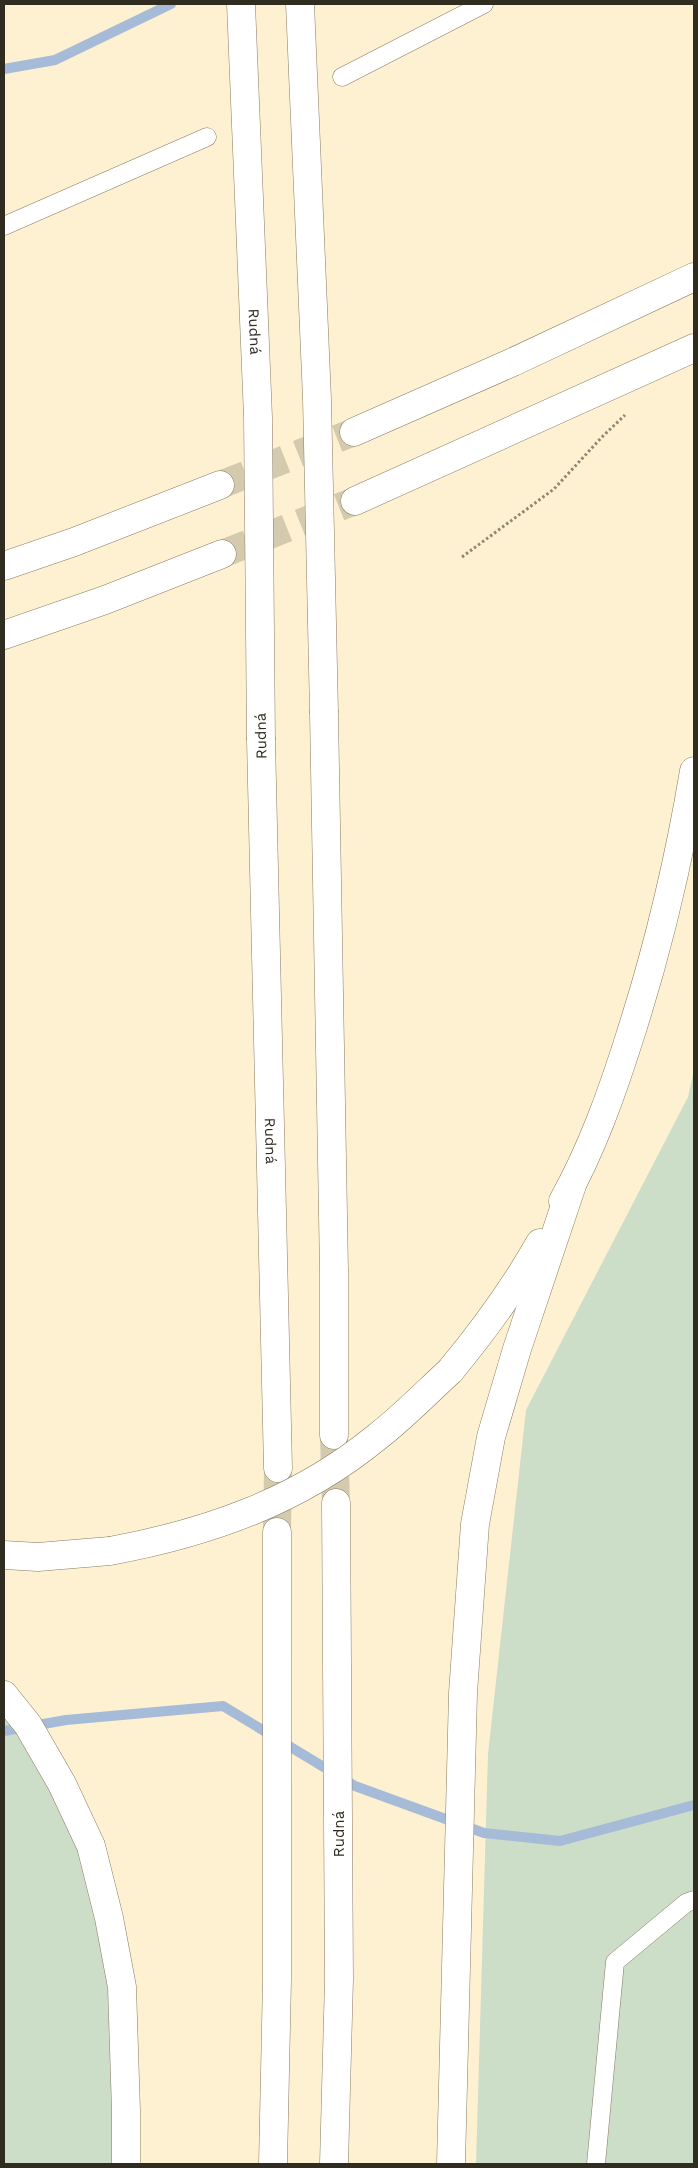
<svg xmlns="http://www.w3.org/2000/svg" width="698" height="2168" font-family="'Work Sans',sans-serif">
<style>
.green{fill:#ccddc8}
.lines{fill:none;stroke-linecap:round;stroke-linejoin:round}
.stream{stroke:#a6bbd8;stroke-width:10}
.highway-tunnel{stroke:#d4caae;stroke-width:28;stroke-dasharray:28 14;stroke-linecap:butt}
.lane-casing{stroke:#887c60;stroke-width:19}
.highway-casing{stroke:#887c60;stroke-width:29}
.path{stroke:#8f8772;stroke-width:3;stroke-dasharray:2.5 2.5;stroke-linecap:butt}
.lane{stroke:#fff;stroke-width:18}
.highway{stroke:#fff;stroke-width:28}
.highway-bridge-casing{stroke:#887c60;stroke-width:29;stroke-linecap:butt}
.highway-bridge{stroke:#fff;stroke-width:28}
.labels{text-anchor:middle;stroke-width:5;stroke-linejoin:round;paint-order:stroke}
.street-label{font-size:15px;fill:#302c20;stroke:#fff}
</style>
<rect width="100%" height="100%" fill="#fdf1d1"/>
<path class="green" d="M 694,1070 L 694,2164 L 476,2164 L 488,1754 L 526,1410 L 688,1097 Z
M 4,1695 L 28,1725 L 109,1918 L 126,2164 L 4,2164 Z"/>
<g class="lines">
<path class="stream" d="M 4,69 L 55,60 L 171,4
M 4,1731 L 66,1720 L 223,1706 L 355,1786 L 484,1833 L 560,1841 L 694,1805"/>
<path class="highway-tunnel" d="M 220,485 L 354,432
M 222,554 L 355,501
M 334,1435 L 336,1503
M 277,1532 L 278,1468"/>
<defs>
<path id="lane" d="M 342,77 L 484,4
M 4,226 L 207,137
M 596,2164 L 615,1962 L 686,1903 L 694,1900"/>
<g id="highway">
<path d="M 354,432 L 513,362 L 694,277"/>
<path d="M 355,501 L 694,348"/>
<path d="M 4,566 L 74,542 L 220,485"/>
<path d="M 4,635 L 105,600 L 222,554"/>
<path d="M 324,713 L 334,1271 L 334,1435"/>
<path id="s1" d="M 261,740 L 278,1468"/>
<path d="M 563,1201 C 592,1149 612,1093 630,1036 C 658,949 679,861 694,771"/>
<path d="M 450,1371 C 484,1330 514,1289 540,1243"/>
<path d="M 4,1555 L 38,1557 L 110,1551"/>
<path d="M 4,1695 L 28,1725 L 62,1784 L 91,1846 L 109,1918 L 122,1987 L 126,2111 L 126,2164"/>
<path d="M 273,2164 L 277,1980 L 277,1532"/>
<path d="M 334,2164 L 339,1979 L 336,1503"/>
<path d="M 451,2164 L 463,1693 L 475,1524 L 491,1437 L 517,1349 L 572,1185"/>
</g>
</defs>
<use href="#lane" class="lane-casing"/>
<use href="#highway" class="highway-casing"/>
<path class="path" d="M 462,557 L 554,489 L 602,437 L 625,415"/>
<use href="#lane" class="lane"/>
<use href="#highway" class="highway"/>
<defs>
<g id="highway-bridge">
<path id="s2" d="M 241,4 L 258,417 L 261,740"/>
<path d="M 300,4 L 317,399 L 324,713"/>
<path d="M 110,1551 C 208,1533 299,1501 377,1437 C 403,1417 426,1393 450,1371"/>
</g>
</defs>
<use href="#highway-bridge" class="highway-bridge-casing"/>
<use href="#highway-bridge" class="highway-bridge"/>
</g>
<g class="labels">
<g class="street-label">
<text dy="5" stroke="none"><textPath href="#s2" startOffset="328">Rudná</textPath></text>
<text transform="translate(261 736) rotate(-91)" y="5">Rudná</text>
<text dy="5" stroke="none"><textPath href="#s1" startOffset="401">Rudná</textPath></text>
<text transform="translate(339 1834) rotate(-90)" y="5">Rudná</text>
</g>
</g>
<rect width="698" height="2168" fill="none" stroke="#302c20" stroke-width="10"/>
</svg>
